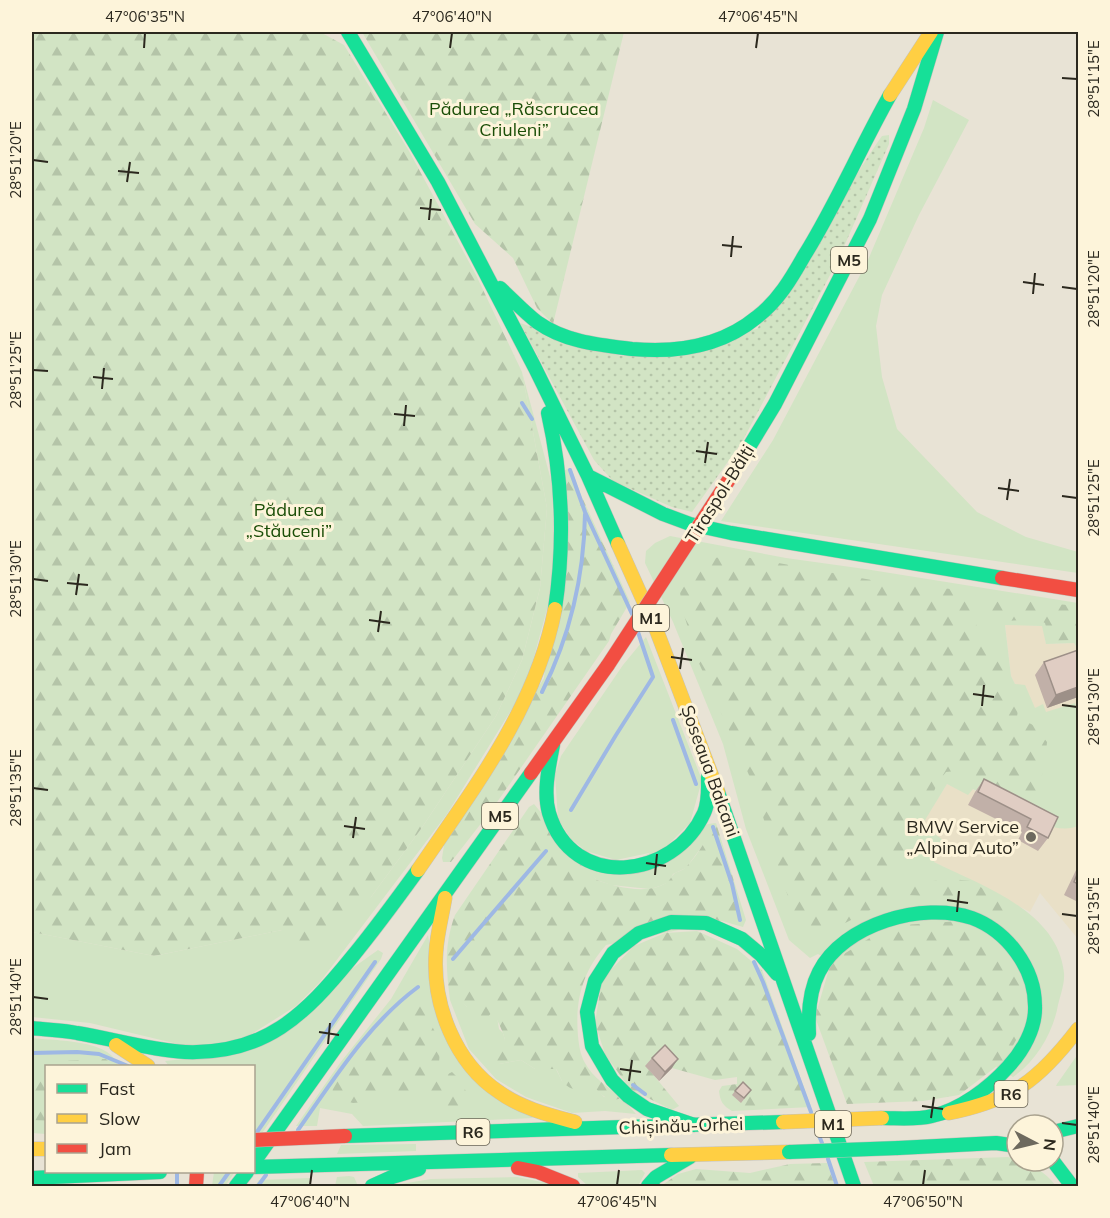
<svg xmlns="http://www.w3.org/2000/svg" width="1110" height="1218" font-family="Mulish,sans-serif">
<style>
.built{fill:#e9e0c7}
.green{fill:#d2e4c4}
.forest{fill:url(#forest-firs)}
.garden{fill:url(#garden-dots)}
.lines{fill:none;stroke-linecap:round;stroke-linejoin:round}
.stream{stroke:#9eb8e4;stroke-width:4}
.fast-casing{stroke:#c5c2bb;stroke-width:15}
.slow-casing{stroke:#c5c2bb;stroke-width:15}
.jam-casing{stroke:#c5c2bb;stroke-width:15}
.fast{stroke:#16e098;stroke-width:14}
.slow{stroke:#ffcf43;stroke-width:14}
.jam{stroke:#f24e42;stroke-width:14}
.fast-bridge-casing{stroke:#c5c2bb;stroke-width:15;stroke-linecap:butt}
.slow-bridge-casing{stroke:#c5c2bb;stroke-width:15;stroke-linecap:butt}
.jam-bridge-casing{stroke:#c5c2bb;stroke-width:15;stroke-linecap:butt}
.fast-bridge{stroke:#16e098;stroke-width:14}
.slow-bridge{stroke:#ffcf43;stroke-width:14}
.jam-bridge{stroke:#f24e42;stroke-width:14}
.wall{fill:#c1b0a8}
.shaded-wall{fill:#9d9088}
.building{fill:#e0cdc3;stroke:#9d9088;stroke-width:1.5}
.ticks{fill:none;stroke:#2b281e;stroke-width:2}
.poi-dot{fill:#6d695e;stroke:#fdf4da;stroke-width:2}
.labels{text-anchor:middle;stroke-width:6;stroke-linejoin:round;paint-order:stroke}
.shield{fill:#fdf4da;stroke:#6a6556;stroke-width:1.5}
.shield-label{font-size:16px;font-weight:bold;fill:#2b281e}
.park-label{font-size:18px;fill:#1b4e07;stroke:#fdf4da}
.street-label{font-size:18px;fill:#2b281e;stroke:#fdf4da}
.poi-label{font-size:18px;fill:#2b281e;stroke:#fdf4da;text-anchor:end}
.neatline{fill:none;stroke:#2b281e;stroke-width:2}
.ticks-label{font-size:15px;text-anchor:middle;fill:#2b281e}
</style>
<defs>
<pattern id="forest-firs" width="22" height="20" patternUnits="userSpaceOnUse" patternTransform="scale(1.5)"><rect width="22" height="20" fill="#d2e4c4"/><path d="M5 1l3.5 6h-7zM16 11l3.5 6h-7z" fill="#b4c4a8"/></pattern>
<pattern id="garden-dots" width="8" height="8" patternUnits="userSpaceOnUse" patternTransform="scale(1.5)"><rect width="8" height="8" fill="#d2e4c4"/><path d="M2 2h.1M6 6h.1" fill="none" stroke="#b4c4a8" stroke-width="1.8" stroke-linecap="round"/></pattern>
</defs>
<rect width="100%" height="100%" fill="#e8e3d5"/>
<path class="built" d="M 1005,624 L 1043,626 L 1046,644 L 1074,643 L 1078,650 L 1078,939 L 1040,893 L 1030,912 L 934,862 L 921,825 L 947,784 L 968,794 L 972,789 L 1009,807 L 1015,684 L 1011,676 Z"/>
<path class="green" d="M 933,100 L 969,120 L 919,215 L 882,295 L 876,326 L 882,377 L 897,429 L 977,512 L 1026,537 L 1078,552 L 1078,573 L 721,521 L 773,440 L 868,260 L 924,128 Z
M 522,372 L 552,484 L 555,580 L 526,686 L 447,814 L 320,982 L 296,1006 L 239,1042 L 186,1046 L 90,1023 L 32,1017 L 32,932 L 154,956 L 282,930 L 371,897 L 421,829 L 496,716 L 522,660 L 540,588 L 547,508 Z
M 670,536 L 786,558 L 865,569 L 1078,603 L 1078,650 L 1074,643 L 1046,644 L 1042,626 L 1005,625 L 1011,676 L 1015,684 L 1025,685 L 1035,708 L 1043,704 L 1046,712 L 1075,703 L 1078,715 L 1078,826 C 1051,838 998,802 973,789 L 968,795 L 947,784 L 922,825 L 943,840 L 934,862 C 982,886 1058,911 1064,973 C 1065,985 1059,998 1057,1010 C 1051,1036 1035,1062 1013,1077 L 818,954 L 810,958 L 789,940 L 746,829 L 723,744 L 673,622 L 645,563 L 646,551 L 655,543 Z
M 646,637 L 702,780 L 690,823 L 663,850 L 616,860 L 586,851 L 571,839 L 558,819 L 555,775 L 561,756 L 623,665 Z
M 716,823 L 706,841 L 686,868 L 673,874 L 669,882 L 660,886 L 650,889 L 611,885 L 597,880 L 585,867 L 608,874 L 708,824 Z
M 428,935 L 445,1034 L 533,1118 L 363,1126 L 352,1114 L 320,1108 L 317,1126 L 296,1126 L 340,1063 L 391,999 Z
M 378,950 L 383,953 L 381,959 L 254,1145 L 254,1066 L 169,1066 L 165,1061 L 232,1054 Z
M 450,1000 L 460,1000 L 467,1007 L 492,1011 L 497,1017 L 499,1029 L 503,1033 L 505,1040 L 499,1064 L 521,1060 L 535,1069 L 556,1069 L 562,1081 L 587,1088 L 597,1089 L 604,1097 L 622,1098 L 636,1114 L 605,1111 L 572,1113 L 526,1097 L 496,1079 L 469,1049 Z
M 32,1038 C 55,1041 111,1039 118,1066 L 46,1066 L 46,1134 L 32,1133 Z
M 1078,1054 L 1078,1085 L 1056,1086 L 1057,1084 Z
M 416,1144 L 416,1151 L 337,1154 L 341,1145 Z
M 642,1170 L 645,1173 L 638,1186 L 588,1186 L 578,1177 L 578,1173 Z
M 214,1172 L 235,1172 L 225,1186 L 212,1186 Z
M 349,1176 L 354,1177 L 358,1186 L 255,1186 L 259,1180 L 310,1178 L 309,1184 L 335,1186 L 337,1177 Z
M 517,1177 L 562,1186 L 389,1186 L 431,1179 Z"/>
<path class="forest" d="M 32,32 L 320,32 L 344,45 L 409,151 L 476,275 L 522,372 L 547,508 L 540,588 L 522,660 L 496,716 L 421,829 L 371,897 L 304,961 L 282,930 L 154,956 L 32,932 Z
M 362,32 L 624,32 L 553,324 L 537,308 L 513,258 L 475,224 Z
M 571,468 L 581,495 L 630,602 L 611,634 L 609,641 L 493,808 L 451,862 L 443,862 L 442,858 L 445,839 L 544,678 L 565,470 Z
M 740,556 L 877,581 L 969,591 L 979,598 L 976,624 L 981,645 L 997,648 L 1008,688 L 1019,702 L 1017,717 L 1033,725 L 1047,742 L 1045,764 L 1037,792 L 1039,810 L 997,795 L 981,779 L 965,770 L 946,772 L 938,782 L 919,826 L 926,836 L 903,853 L 885,872 L 887,884 L 906,884 L 951,879 L 972,881 L 1004,903 L 1008,911 L 1005,915 L 975,905 L 935,897 L 905,895 L 884,903 L 818,937 L 810,937 L 801,929 L 784,886 L 753,784 L 698,661 L 682,608 L 680,592 L 693,573 L 711,558 Z
M 1003,599 L 1078,606 L 1078,645 L 1072,640 L 1050,641 L 1045,623 L 1037,619 L 989,622 L 987,612 L 994,603 Z
M 534,804 L 597,880 C 616,887 647,895 666,883 C 670,881 671,876 675,873 C 679,871 684,870 687,866 C 699,854 707,837 716,823 L 746,920 L 743,927 L 722,921 L 606,945 C 582,972 575,1001 578,1036 C 579,1045 580,1054 585,1063 C 593,1078 608,1087 622,1098 C 609,1102 605,1098 596,1089 C 584,1088 573,1094 563,1082 C 560,1079 559,1073 556,1069 L 535,1069 L 521,1060 L 499,1064 L 492,1062 L 491,1051 L 505,1040 C 504,1034 496,1016 492,1012 L 488,1017 L 475,1021 L 469,1019 L 467,1007 L 460,1001 L 450,1000 C 446,968 444,945 455,915 L 529,807 Z
M 960,921 L 999,945 L 1024,982 L 1026,1022 L 1005,1060 L 959,1095 L 923,1101 L 847,1104 L 815,1017 L 831,962 L 889,926 Z
M 697,931 L 737,949 L 762,970 L 811,1107 L 732,1111 C 723,1106 720,1101 719,1091 L 722,1086 L 737,1084 L 737,1077 L 715,1080 L 672,1068 L 659,1054 L 646,1066 L 679,1106 L 672,1110 L 630,1089 L 605,1054 L 595,1023 L 602,979 L 634,946 L 665,933 Z
M 417,1000 L 421,1004 L 438,1038 L 440,1050 L 438,1075 L 446,1075 L 452,1072 L 460,1080 L 469,1097 L 463,1106 C 446,1111 436,1101 425,1089 L 386,1095 L 365,1102 L 353,1103 L 334,1098 L 332,1088 L 360,1049 L 408,1001 Z
M 106,1059 L 113,1066 L 46,1066 L 46,1121 L 32,1120 L 32,1062 Z
M 1008,1157 C 1028,1164 1042,1168 1056,1186 L 874,1186 L 864,1162 Z
M 827,1163 L 835,1186 L 661,1186 L 678,1174 L 696,1169 L 750,1173 L 790,1164 Z
M 495,1183 L 538,1186 L 420,1186 L 429,1185 Z"/>
<path class="garden" d="M 889,135 L 889,144 L 839,258 L 742,442 L 692,512 L 672,507 L 613,481 L 594,460 L 520,323 L 621,356 L 757,329 L 877,143 L 882,136 Z"/>
<g class="lines">
<path class="stream" d="M 522,403 L 532,419
M 570,470 L 585,512 L 632,614
M 542,692 C 570,636 584,577 585,514
M 673,720 L 696,784
M 571,810 L 616,735 L 653,677 L 638,632
M 713,827 L 732,884 L 740,920
M 453,959 L 546,851
M 754,962 L 763,982 L 811,1112
M 32,1053 L 77,1052 L 99,1054 L 128,1066
M 633,1085 L 645,1094
M 816,1128 L 822,1143
M 298,1130 C 334,1079 368,1024 418,987
M 257,1132 L 375,962
M 828,1159 L 837,1186
M 177,1172 L 177,1186
M 219,1186 L 229,1172
M 258,1186 L 266,1175"/>
<defs>
<path id="fast" d="M 348,32 L 438,182 L 535,368 L 588,476 L 618,544
M 500,288 C 512,299 524,312 537,322 C 565,342 599,345 632,349 C 676,353 722,346 757,317 C 778,301 791,279 804,256 C 836,205 860,148 890,95
M 548,413 C 563,479 565,542 555,609
M 732,475 L 775,404 L 870,219 L 914,109 L 937,32
M 588,476 L 663,514 L 690,524 L 731,533 L 1002,578
M 553,745 C 549,766 543,792 549,813 C 572,891 674,880 704,813 C 709,802 708,789 708,777
M 718,792 L 854,1186
M 32,1028 C 47,1030 62,1030 77,1033 C 113,1039 149,1050 185,1052 C 265,1055 305,1015 352,957 C 375,929 397,899 418,870
M 809,1034 C 808,1013 809,991 819,972 C 843,924 923,901 972,918 C 1007,931 1035,968 1035,1006 C 1036,1028 1023,1051 1008,1067 C 989,1088 960,1110 932,1116 C 916,1120 898,1118 882,1118
M 694,1125 L 647,1109 L 628,1096 L 612,1080 L 592,1046 L 587,1012 L 595,981 L 613,953 L 639,933 L 671,922 L 706,923 L 742,939 L 761,955 L 777,974
M 1053,1132 L 1078,1126
M 345,1136 L 783,1122
M 898,1148 L 996,1143 L 1017,1146
M 1053,1161 L 1072,1186
M 254,1162 L 531,773
M 254,1167 L 671,1155
M 32,1178 L 160,1172
M 236,1186 L 247,1172
M 372,1186 L 392,1177 L 419,1169
M 648,1186 L 656,1177 L 690,1157"/>
<path id="slow" d="M 890,95 L 931,32
M 618,544 L 656,629 L 718,792
M 418,870 C 474,788 536,708 555,609
M 445,898 C 442,916 437,934 436,952 C 432,1004 455,1063 499,1092 C 521,1108 549,1115 575,1122
M 116,1045 L 148,1066
M 949,1113 C 1013,1100 1039,1080 1078,1029
M 32,1149 L 46,1149
M 671,1155 L 789,1152"/>
<path id="jam" d="M 1002,578 L 1078,590
M 531,773 L 608,665
M 518,1168 L 538,1172 L 573,1186
M 196,1186 L 197,1172"/>
</defs>
<use href="#fast" class="fast-casing"/>
<use href="#slow" class="slow-casing"/>
<use href="#jam" class="jam-casing"/>
<use href="#fast" class="fast"/>
<use href="#slow" class="slow"/>
<use href="#jam" class="jam"/>
<defs>
<path id="fast-bridge" d="M 789,1152 L 898,1148"/>
<path id="slow-bridge" d="M 783,1122 L 882,1118"/>
<path id="jam-bridge" d="M 608,665 L 732,475
M 254,1140 L 345,1136"/>
</defs>
<use href="#fast-bridge" class="fast-bridge-casing"/>
<use href="#slow-bridge" class="slow-bridge-casing"/>
<use href="#jam-bridge" class="jam-bridge-casing"/>
<use href="#fast-bridge" class="fast-bridge"/>
<use href="#slow-bridge" class="slow-bridge"/>
<use href="#jam-bridge" class="jam-bridge"/>
</g>
<path class="wall" d="M 1078,650 L 1078,697 L 1047,708 L 1035,675 L 1044,662 Z
M 984,779 L 1058,817 L 1048,838 L 1038,851 L 1018,840 L 1022,832 L 968,805 L 975,792 Z
M 1078,866 L 1078,902 L 1064,895 Z
M 652,1058 L 672,1068 L 659,1081 L 645,1066 Z
M 751,1090 L 741,1103 L 732,1095 L 735,1091 Z"/>
<path class="shaded-wall" d="M 1078,687 L 1078,697 L 1047,708 L 1056,695 Z
M 678,1059 L 672,1068 L 659,1081 L 665,1072 Z"/>
<path class="building" d="M 1078,650 L 1078,687 L 1056,695 L 1044,662 Z
M 984,779 L 1058,817 L 1048,838 L 1027,827 L 1031,819 L 978,792 Z
M 1078,872 L 1078,884 L 1074,882 Z
M 665,1045 L 678,1059 L 665,1072 L 652,1058 Z
M 743,1082 L 751,1090 L 744,1098 L 735,1091 Z"/>
<path class="ticks" d="M 144,48 L 145,33M 450,48 L 452,33M 756,48 L 758,33M 1062,78 L 1077,79M 33,160 L 48,162M 118,171 L 139,173M 127,182 L 130,162M 420,208 L 441,210M 429,220 L 431,199M 722,245 L 742,247M 731,257 L 733,236M 1023,282 L 1044,285M 1062,287 L 1077,289M 1033,294 L 1035,273M 33,370 L 48,371M 93,377 L 113,379M 102,389 L 104,368M 394,414 L 415,416M 404,426 L 406,405M 696,451 L 717,454M 705,463 L 708,442M 998,488 L 1019,491M 1062,496 L 1077,498M 1007,500 L 1010,479M 33,579 L 48,581M 67,583 L 88,585M 76,595 L 79,574M 369,620 L 390,623M 378,632 L 381,611M 671,657 L 692,660M 680,669 L 683,648M 973,694 L 994,697M 1062,705 L 1077,707M 982,706 L 984,685M 33,788 L 48,790M 344,826 L 365,829M 353,838 L 356,817M 646,863 L 666,866M 655,875 L 657,854M 947,900 L 968,903M 957,912 L 959,891M 1062,914 L 1077,916M 33,997 L 48,999M 319,1032 L 339,1035M 328,1044 L 330,1023M 620,1069 L 641,1072M 629,1081 L 632,1060M 922,1106 L 943,1109M 931,1118 L 934,1097M 1062,1123 L 1077,1125M 310,1185 L 312,1170M 617,1185 L 619,1170M 923,1185 L 925,1170"/>
<circle class="poi-dot" cx="1031" cy="837" r="6"/>
<g class="labels">
<g class="shield">
<rect x="831" y="247" width="36" height="26" rx="4.5"/>
<rect x="633" y="605" width="36" height="26" rx="4.5"/>
<rect x="482" y="803" width="36" height="26" rx="4.5"/>
<rect x="994.5" y="1081" width="33" height="26" rx="4.5"/>
<rect x="815" y="1111" width="36" height="26" rx="4.5"/>
<rect x="456.5" y="1119" width="33" height="26" rx="4.5"/>
</g>
<g class="shield-label">
<text x="849" y="266">M5</text>
<text x="651" y="624">M1</text>
<text x="500" y="822">M5</text>
<text x="1011" y="1100">R6</text>
<text x="833" y="1130">M1</text>
<text x="473" y="1138">R6</text>
</g>
<g class="park-label">
<text x="514" y="115">Pădurea „Răscrucea<tspan x="514" dy="21">Criuleni”</tspan></text>
<text x="289" y="516">Pădurea<tspan x="289" dy="21">„Stăuceni”</tspan></text>
</g>
<g class="street-label">
<text transform="translate(720 494) rotate(-58)" y="6">Tiraspol-Bălți</text>
<text transform="translate(710 771) rotate(70)" y="6">Șoseaua Balcani</text>
<text transform="translate(681 1126) rotate(-2)" y="6">Chișinău-Orhei</text>
</g>
<g class="poi-label">
<text x="1019" y="833">BMW Service<tspan x="1019" dy="21">„Alpina Auto”</tspan></text>
</g>
</g>
<rect width="1110" height="1218" fill="none" stroke="#fdf4da" stroke-width="66"/>
<rect x="45" y="1065" width="210" height="108" fill="#fdf4da" stroke="#a9a28f" stroke-width="1.5"/>
<rect x="57" y="1084" width="30" height="9" fill="#16e098" stroke="#a9a28f" stroke-width="1.5"/>
<text x="99" y="1095" font-size="18" fill="#2b281e">Fast</text>
<rect x="57" y="1114" width="30" height="9" fill="#ffcf43" stroke="#a9a28f" stroke-width="1.5"/>
<text x="99" y="1125" font-size="18" fill="#2b281e">Slow</text>
<rect x="57" y="1144" width="30" height="9" fill="#f24e42" stroke="#a9a28f" stroke-width="1.5"/>
<text x="99" y="1155" font-size="18" fill="#2b281e">Jam</text>
<g transform="translate(1035 1143) rotate(97)"><circle r="28" fill="#fdf4da" stroke="#a9a28f" stroke-width="1.5"/>
<path d="M0-4.5L10 22L0 15L-10 22Z" fill="#6d695e"/>
<text y="-9" font-size="16" font-weight="bold" text-anchor="middle" fill="#2b281e">N</text>
</g>
<rect x="33" y="33" width="1044" height="1152" class="neatline"/>
<g class="ticks-label">
<text x="145" y="22">47°06'35"N</text>
<text x="452" y="22">47°06'40"N</text>
<text x="758" y="22">47°06'45"N</text>
<text transform="translate(1094 79) rotate(-90)" y="5">28°51'15"E</text>
<text transform="translate(16 160) rotate(-90)" y="5">28°51'20"E</text>
<text transform="translate(1094 289) rotate(-90)" y="5">28°51'20"E</text>
<text transform="translate(16 370) rotate(-90)" y="5">28°51'25"E</text>
<text transform="translate(1094 498) rotate(-90)" y="5">28°51'25"E</text>
<text transform="translate(16 579) rotate(-90)" y="5">28°51'30"E</text>
<text transform="translate(1094 707) rotate(-90)" y="5">28°51'30"E</text>
<text transform="translate(16 788) rotate(-90)" y="5">28°51'35"E</text>
<text transform="translate(1094 916) rotate(-90)" y="5">28°51'35"E</text>
<text transform="translate(16 997) rotate(-90)" y="5">28°51'40"E</text>
<text transform="translate(1094 1125) rotate(-90)" y="5">28°51'40"E</text>
<text x="310" y="1207">47°06'40"N</text>
<text x="617" y="1207">47°06'45"N</text>
<text x="923" y="1207">47°06'50"N</text>
</g>
</svg>
